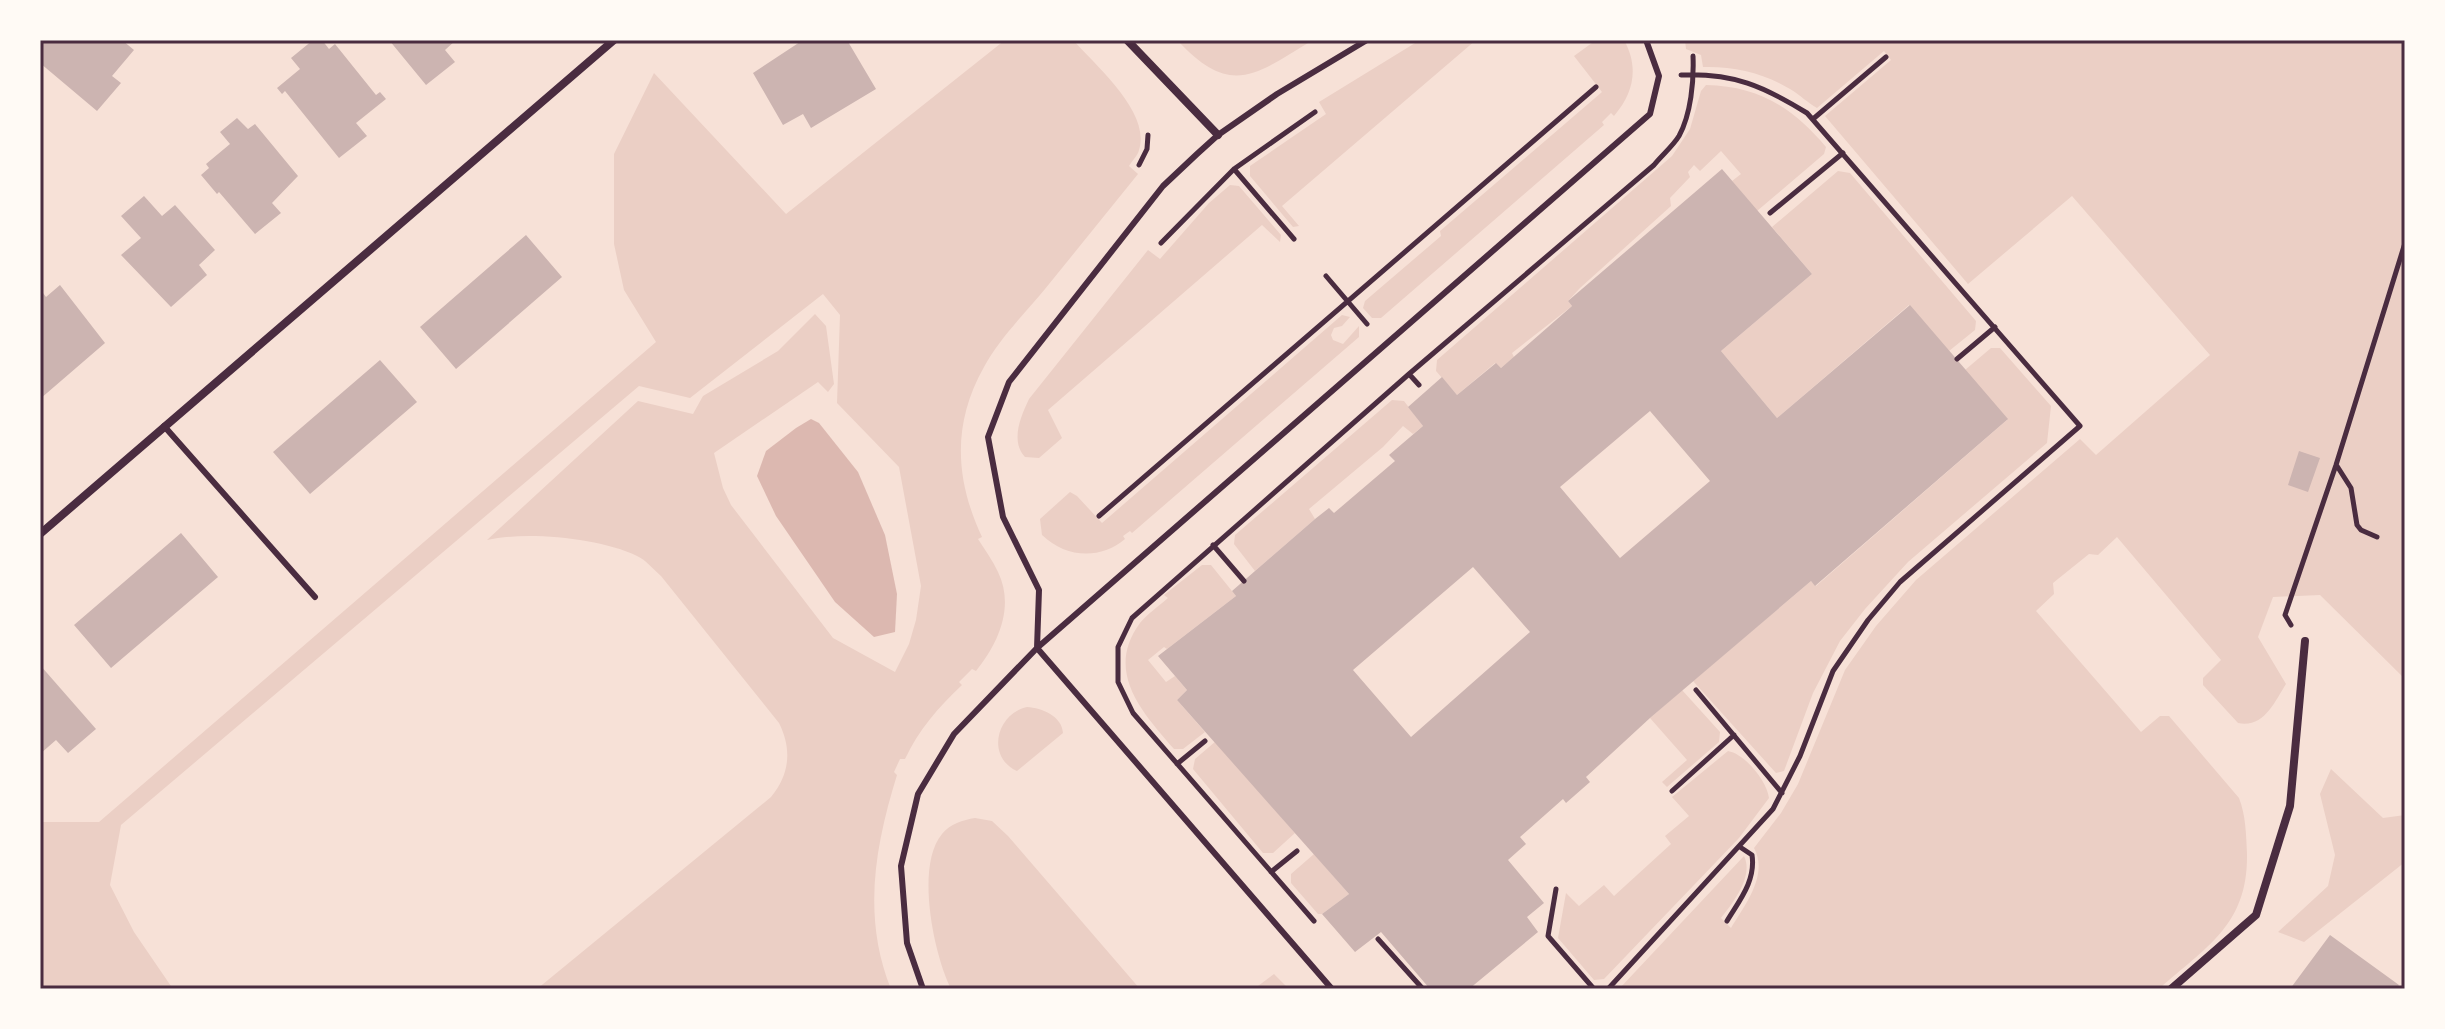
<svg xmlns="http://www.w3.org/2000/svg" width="2445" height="1029" font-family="'Sofia Sans Condensed',sans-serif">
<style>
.green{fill:#ebcfc5}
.water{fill:#dcb8b0}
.building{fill:#ccb4b1;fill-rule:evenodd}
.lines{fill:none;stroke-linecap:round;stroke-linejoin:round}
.path{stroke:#4a2c40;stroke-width:5}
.service{stroke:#4a2c40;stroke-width:6}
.minor{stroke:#4a2c40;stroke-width:8}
.neatline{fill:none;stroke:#4a2c40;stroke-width:3}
</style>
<rect width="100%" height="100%" fill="#f7e1d7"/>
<path class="green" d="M 1005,40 L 1073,40 C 1096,66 1151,112 1139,150 C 1138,155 1132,161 1129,166 L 1138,174 C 1107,212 1076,251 1045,289 C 1025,313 999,339 984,367 C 952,424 955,479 982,537 L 978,539 C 985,550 993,561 998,572 C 1015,607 998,644 976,671 L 972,669 L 959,682 L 962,685 C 938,708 919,729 905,759 L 900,759 L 894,772 L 897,775 C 875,846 862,917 891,989 L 537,989 L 771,797 C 790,774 792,749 779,723 L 661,576 C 653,569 646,560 637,556 C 600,538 526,531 487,540 L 638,401 L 693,414 L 703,396 L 778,351 L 815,314 L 826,326 L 834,384 L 828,392 L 818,382 L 714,453 L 723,488 L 731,505 L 833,638 L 895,672 L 909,644 L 916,620 L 921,586 L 899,467 L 837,403 L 840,315 L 823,294 L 690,398 L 639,386 L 121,825 L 110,885 L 134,932 L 173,989 L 40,989 L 40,822 L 99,822 L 656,342 L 624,290 L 614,244 L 614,154 L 654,73 L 786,214 Z
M 1177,40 L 1313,40 C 1255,75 1231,98 1177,40 Z
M 1420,40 L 1476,40 L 1282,206 L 1299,226 L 1293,227 L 1250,176 L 1250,166 L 1326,114 L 1319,102 Z
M 1596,40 L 1624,40 C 1639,67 1634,93 1614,116 L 1611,113 L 1602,122 L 1604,125 L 1381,318 L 1372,318 L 1363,308 L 1365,301 L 1441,236 L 1440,231 L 1602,92 L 1574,56 Z
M 1685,40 L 2405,40 L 2405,679 L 2320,595 L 2273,597 L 2258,637 L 2286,684 C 2274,703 2264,728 2238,723 L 2203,685 L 2203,678 L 2221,660 L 2117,537 L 2098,555 L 2089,554 L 2053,583 L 2054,594 L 2036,611 L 2141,732 L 2160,716 L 2169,716 L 2239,798 C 2246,816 2246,835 2247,854 C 2248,925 2207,946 2159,989 L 1619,989 L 1744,856 C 1754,876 1733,903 1721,918 L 1731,928 C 1744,906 1769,875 1754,848 L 1781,813 L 1798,784 L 1845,670 L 1876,626 L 1916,580 L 2080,439 L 2096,455 L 2210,355 L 2072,196 L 1968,284 L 1825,116 L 1891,60 L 1884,51 L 1817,108 C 1808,103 1800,95 1790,89 C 1764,73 1733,66 1703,67 L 1701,55 L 1686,49 Z
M 1706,85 C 1759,86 1793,108 1826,147 L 1824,154 L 1757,211 L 1732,181 L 1741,174 L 1721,151 L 1700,171 L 1694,165 L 1688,172 L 1690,177 L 1670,198 L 1671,206 L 1580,288 L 1568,301 L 1572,306 L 1512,353 L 1514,357 L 1501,368 L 1495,363 L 1457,395 L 1436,371 L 1437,360 L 1672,156 L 1690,129 L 1701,91 Z
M 1838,171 L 1850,173 L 1976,321 L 1975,330 L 1949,351 L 1909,305 L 1777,418 L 1721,351 L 1812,274 L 1772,227 Z
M 1230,185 L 1239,186 L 1281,235 L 1280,242 L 1262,225 L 1048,410 L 1062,438 L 1039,458 L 1025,457 C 1010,441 1021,416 1029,399 L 1148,250 L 1160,259 L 1209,203 Z
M 1342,315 L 1350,317 L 1342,326 L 1334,328 L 1331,335 L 1333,340 L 1343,344 L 1359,326 L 1359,337 L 1132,533 L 1130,531 L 1123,536 L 1125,539 C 1100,560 1066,558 1042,535 L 1040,519 L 1070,492 L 1077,496 L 1102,523 Z
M 1991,348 L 2000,348 L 2051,406 L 2047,443 L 1908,562 L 1865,609 L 1840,641 L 1813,693 L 1784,771 L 1776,773 L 1693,681 L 1811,581 L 1816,586 L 2007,420 L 1965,370 Z
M 1392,400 L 1404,401 L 1423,426 L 1413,434 L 1403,426 L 1383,447 L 1309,509 L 1315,519 L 1255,571 L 1234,544 L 1235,535 Z
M 1202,565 L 1211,565 L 1236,596 L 1167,649 L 1164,647 L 1148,660 L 1166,682 L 1175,676 L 1187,690 L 1177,700 L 1205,732 L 1183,749 L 1174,749 C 1143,713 1104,672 1140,623 C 1147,614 1159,606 1168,598 L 1164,595 Z
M 1682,690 L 1720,732 L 1719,742 L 1667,787 L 1662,782 L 1687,760 L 1650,718 Z
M 1027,707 C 1042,708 1062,716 1063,733 L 1017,771 C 986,757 996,714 1027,707 Z
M 1216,741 L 1295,833 L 1273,853 L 1263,853 L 1193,769 L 1195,759 Z
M 1728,751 C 1745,754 1767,781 1769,798 L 1739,838 L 1604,979 L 1594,980 L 1558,938 L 1566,893 L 1579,906 L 1604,885 L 1614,896 L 1671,844 L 1665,836 L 1689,816 L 1672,797 Z
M 2331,769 L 2383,818 L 2405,815 L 2405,862 L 2304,942 L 2278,932 L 2328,886 L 2335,855 L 2320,794 Z
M 975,818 L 992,821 L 1008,836 L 1140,989 L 951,989 C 934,955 915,866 942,834 C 950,824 963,820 975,818 Z
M 1314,854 L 1349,894 L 1322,914 L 1318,914 L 1291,883 L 1291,874 Z
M 1274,974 L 1289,989 L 1254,989 Z"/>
<path class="water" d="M 811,419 L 819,423 L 858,472 L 885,535 L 897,594 L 895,632 L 874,637 L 835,602 L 776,516 L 757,476 L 766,451 L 796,428 Z"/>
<path class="building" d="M 40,40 L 122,40 L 134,50 L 112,76 L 121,83 L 97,111 L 40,63 Z
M 313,40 L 322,40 L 329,49 L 335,44 L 376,95 L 380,92 L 386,99 L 356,123 L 367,136 L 339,158 L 285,91 L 282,94 L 277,88 L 300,69 L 291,58 Z
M 389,40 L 456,40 L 445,50 L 455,62 L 426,85 Z
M 803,40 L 847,40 L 876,89 L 811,128 L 803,114 L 783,125 L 753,73 Z
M 237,118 L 248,129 L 255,124 L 298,176 L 272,203 L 281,213 L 255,234 L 219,192 L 217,194 L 201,175 L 209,168 L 206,164 L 230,144 L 220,132 Z
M 1722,169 L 1812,274 L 1721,351 L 1777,418 L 1910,305 L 2008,419 L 1815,586 L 1811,581 L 1650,718 L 1586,777 L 1590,782 L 1566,803 L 1563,799 L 1520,837 L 1526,844 L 1508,860 L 1544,903 L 1527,917 L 1538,932 L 1469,989 L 1430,989 L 1381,932 L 1355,952 L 1322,914 L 1349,894 L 1177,700 L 1187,690 L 1158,656 L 1236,596 L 1232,591 L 1315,519 L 1329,508 L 1334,513 L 1395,461 L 1389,455 L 1423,426 L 1408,407 L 1442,377 L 1457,395 L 1496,363 L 1501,368 L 1572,306 L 1568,301 ZM 1650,411 L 1710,481 L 1620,558 L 1560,487 ZM 1473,567 L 1530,632 L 1411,737 L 1353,670 Z
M 144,196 L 162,216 L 175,205 L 215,250 L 199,265 L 207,275 L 171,307 L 121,255 L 141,238 L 121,216 Z
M 526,235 L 562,277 L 456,369 L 420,327 Z
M 60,285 L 105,343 L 40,399 L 40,289 L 46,297 Z
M 380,360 L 417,402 L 310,494 L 273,452 Z
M 2299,451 L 2320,458 L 2308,492 L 2288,485 Z
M 181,533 L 218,577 L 111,668 L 74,625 Z
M 40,665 L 96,729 L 68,753 L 56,740 L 40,754 Z
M 2330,935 L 2399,985 L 2396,989 L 2290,989 Z"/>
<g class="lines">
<path class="path" d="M 1813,119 L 1886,57
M 1139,165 L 1147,149 L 1148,135
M 1234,169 L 1294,239
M 1770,213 L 1843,153
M 1161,243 L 1234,169 L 1315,112
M 1326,276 L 1367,324
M 1957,359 L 1995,327
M 1409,374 L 1419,385
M 2337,466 L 2351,488 L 2357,525 L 2361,530 L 2377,537
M 1099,516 L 1596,87
M 1213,545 L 1244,581
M 2291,625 L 2285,615 L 2336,465 L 2405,243
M 1696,690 L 1782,793
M 1177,764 L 1205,741
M 1672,791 L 1734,735
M 1271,872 L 1297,851
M 1556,889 L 1548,936 L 1594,989
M 1314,921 L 1133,713 L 1118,682 L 1118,647 L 1132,618 L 1409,374 L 1654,165 C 1661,156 1673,146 1679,136 C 1691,114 1694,81 1693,56
M 1727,921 C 1739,901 1756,881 1752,855 L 1740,847
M 1378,939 L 1423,989
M 1608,989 L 1773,809 L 1800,756 L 1833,671 L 1868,620 L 1900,582 L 2080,426 L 1807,113 C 1763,86 1734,73 1681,75"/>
<path class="service" d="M 164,426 L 315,597
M 923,989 L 907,943 L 901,866 L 918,794 L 954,734 L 1037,648 L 1650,114 L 1659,76 L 1646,40
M 1332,989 L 1037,648 L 1039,590 L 1003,517 L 988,437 L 1009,382 L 1163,186 L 1197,154 L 1218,135 L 1277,94 L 1367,40"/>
<path class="minor" d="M 1127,40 L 1218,135
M 40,534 L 614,40
M 2171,989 L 2256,915 L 2290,806 L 2305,641"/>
</g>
<rect width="2445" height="1029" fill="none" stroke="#fffaf5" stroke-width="84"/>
<rect x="42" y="42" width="2361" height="945" class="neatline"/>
</svg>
